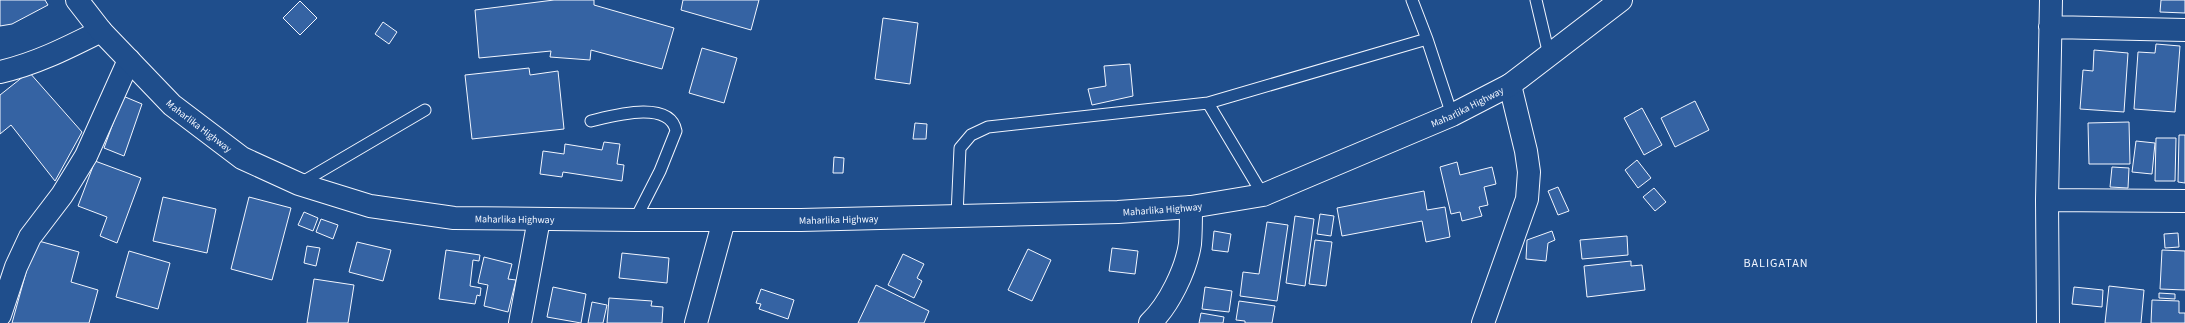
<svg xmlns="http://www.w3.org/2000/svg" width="2185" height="323" font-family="'Source Sans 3',sans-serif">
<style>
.building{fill:#3563a3;stroke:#f2f6ff}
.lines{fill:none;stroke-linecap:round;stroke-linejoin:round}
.lane-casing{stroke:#f2f6ff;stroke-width:13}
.street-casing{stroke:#f2f6ff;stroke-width:24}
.highway-casing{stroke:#f2f6ff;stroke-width:24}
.lane{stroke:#1f4e8c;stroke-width:11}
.street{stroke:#1f4e8c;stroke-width:22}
.highway{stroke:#1f4e8c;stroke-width:22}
.labels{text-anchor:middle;stroke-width:3;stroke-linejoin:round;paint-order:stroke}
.street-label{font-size:10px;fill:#f2f6ff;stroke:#1f4e8c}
.quarter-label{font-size:12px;letter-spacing:1px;fill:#f2f6ff;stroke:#1f4e8c}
</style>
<rect width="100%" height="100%" fill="#1f4e8c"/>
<path class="building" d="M 0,0 L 45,0 L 48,5 L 12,24 L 0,26 Z
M 554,0 L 594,0 L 594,5 L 674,28 L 662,69 L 591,50 L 590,60 L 550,57 L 551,51 L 479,58 L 475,10 Z
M 683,0 L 759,0 L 751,30 L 681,10 Z
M 2161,0 L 2185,0 L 2185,13 L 2160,12 Z
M 300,1 L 317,18 L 300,35 L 283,18 Z
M 883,18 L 918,23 L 910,84 L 875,79 Z
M 383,22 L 397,32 L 389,44 L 375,34 Z
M 2156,44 L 2180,46 L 2175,112 L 2134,109 L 2138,52 L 2155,53 Z
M 702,48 L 737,58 L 724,103 L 689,93 Z
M 2094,50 L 2128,53 L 2124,112 L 2080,109 L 2083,70 L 2093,71 Z
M 1130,64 L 1133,96 L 1092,105 L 1088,89 L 1106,86 L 1104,66 Z
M 529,68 L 530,75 L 558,71 L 564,129 L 472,139 L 465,75 Z
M 29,72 L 82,132 L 55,181 L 11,125 L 0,134 L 0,95 Z
M 123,96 L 142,104 L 124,156 L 104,148 Z
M 1695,101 L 1709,130 L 1675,147 L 1661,118 Z
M 1642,108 L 1662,145 L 1644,155 L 1624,118 Z
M 2129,122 L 2130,164 L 2089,164 L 2088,123 Z
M 915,123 L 927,124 L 926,139 L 913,139 Z
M 2179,135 L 2185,135 L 2185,183 L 2178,182 Z
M 2156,138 L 2176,138 L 2175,181 L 2155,181 Z
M 2136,141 L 2155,143 L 2152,174 L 2132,172 Z
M 604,142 L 620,144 L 617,164 L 624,165 L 622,181 L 563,172 L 562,177 L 540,174 L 543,151 L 564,154 L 565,144 L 602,150 Z
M 834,157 L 844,158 L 843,173 L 833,173 Z
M 1637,160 L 1651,178 L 1638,188 L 1625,170 Z
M 95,161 L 141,178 L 117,243 L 100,236 L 107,217 L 78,206 Z
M 1457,162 L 1460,175 L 1492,167 L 1496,184 L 1484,187 L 1488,205 L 1479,207 L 1482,216 L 1462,221 L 1460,212 L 1451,214 L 1440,167 Z
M 2112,167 L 2129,168 L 2128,188 L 2110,187 Z
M 1558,187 L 1569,211 L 1558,215 L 1548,191 Z
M 1654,188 L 1666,202 L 1655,211 L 1643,197 Z
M 1424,191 L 1427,210 L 1445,207 L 1450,237 L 1426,242 L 1422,221 L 1342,236 L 1337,208 Z
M 163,197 L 216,209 L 207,253 L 153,241 Z
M 249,197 L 291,208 L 272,280 L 231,269 Z
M 304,212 L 318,218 L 313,231 L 298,225 Z
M 1320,214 L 1334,216 L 1331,236 L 1317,234 Z
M 1295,216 L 1314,219 L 1305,286 L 1286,283 Z
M 321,219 L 338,225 L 333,239 L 316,232 Z
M 1267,222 L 1288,225 L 1277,301 L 1240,296 L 1243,272 L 1259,274 Z
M 1214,231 L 1231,234 L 1228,252 L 1212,250 Z
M 1552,231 L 1555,240 L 1548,243 L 1546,261 L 1526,259 L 1527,240 Z
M 2178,233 L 2179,247 L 2165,248 L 2164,234 Z
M 1627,236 L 1628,255 L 1582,259 L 1580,240 Z
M 35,240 L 79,252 L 71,282 L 98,290 L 89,323 L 12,323 Z
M 1315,240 L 1332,242 L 1326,286 L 1309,284 Z
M 357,242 L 391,250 L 383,281 L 349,272 Z
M 307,246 L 320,248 L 316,266 L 304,263 Z
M 1112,248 L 1138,251 L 1135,274 L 1109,271 Z
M 1028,249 L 1051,260 L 1032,301 L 1008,290 Z
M 446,250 L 480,255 L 479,261 L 473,260 L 470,286 L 481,288 L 480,296 L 477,295 L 475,304 L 439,299 Z
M 2162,250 L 2185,251 L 2185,290 L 2160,289 Z
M 129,251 L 170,263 L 158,309 L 116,297 Z
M 622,253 L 669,258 L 667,283 L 619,278 Z
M 903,254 L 924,264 L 917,278 L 922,281 L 914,298 L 888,285 Z
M 484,257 L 512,264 L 508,279 L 516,280 L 508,312 L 484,306 L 488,285 L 478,283 Z
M 1631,261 L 1631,266 L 1642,265 L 1645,290 L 1587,297 L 1584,266 Z
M 314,279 L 354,285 L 348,323 L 307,323 Z
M 876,285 L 929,311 L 924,323 L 858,323 Z
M 2109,286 L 2144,290 L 2141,323 L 2105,323 Z
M 553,287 L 586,294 L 581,323 L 547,317 Z
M 1205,287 L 1232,291 L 1229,312 L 1202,309 Z
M 2074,287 L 2103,290 L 2102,307 L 2072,304 Z
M 761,289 L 794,300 L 788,319 L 759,309 L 761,304 L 756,303 Z
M 2159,293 L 2175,294 L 2175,299 L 2159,298 Z
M 609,298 L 652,301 L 651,306 L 663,307 L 662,323 L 607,323 Z
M 2152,300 L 2179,301 L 2179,313 L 2185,313 L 2185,323 L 2151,323 Z
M 1239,301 L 1275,306 L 1272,323 L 1245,323 L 1245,321 L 1236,320 Z
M 592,302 L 607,305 L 603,323 L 588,323 Z
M 1201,313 L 1224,317 L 1223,323 L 1199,323 Z"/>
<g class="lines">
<defs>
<path id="lane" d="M 1412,0 L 1427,39 L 1452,115
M 1536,0 L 1549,55
M 1208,103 L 1263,195
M 591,121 C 612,116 670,99 676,131 L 660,171 L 635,220
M 299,184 L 425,110
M 957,215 L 960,148 L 971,135 L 988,127 L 1208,103 L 1427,39"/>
<path id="street" d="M 2050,27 L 2185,30
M 0,72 C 36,64 69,47 101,31
M 2047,200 L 2185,201
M 0,315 L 16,267 L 30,237 L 62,195 L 86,156 L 129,60
M 520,323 L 539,219
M 696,323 L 724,220
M 1150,323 C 1169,305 1186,270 1190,244 C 1191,232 1191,219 1191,207
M 1483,323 L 1527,199 L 1529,172 L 1526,151 L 1510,85
M 2048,323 L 2047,200 L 2051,0"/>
<g id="highway">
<path id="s1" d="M 77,0 L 101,31 L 172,105 L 242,158 L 299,184 L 370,206 L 454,218 L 635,220 L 801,220 L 1118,212 L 1191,207 L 1263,195 L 1452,115 L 1510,85 L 1621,0"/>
</g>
</defs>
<use href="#lane" class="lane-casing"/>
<use href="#street" class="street-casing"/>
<use href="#highway" class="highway-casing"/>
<use href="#lane" class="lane"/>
<use href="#street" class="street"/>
<use href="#highway" class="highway"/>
</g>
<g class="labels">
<g class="street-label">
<text dy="4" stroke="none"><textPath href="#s1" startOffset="1484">Maharlika Highway</textPath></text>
<text dy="4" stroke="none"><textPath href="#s1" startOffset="176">Maharlika Highway</textPath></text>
<text dy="4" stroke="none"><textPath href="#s1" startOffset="1160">Maharlika Highway</textPath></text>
<text dy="4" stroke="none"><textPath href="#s1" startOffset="512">Maharlika Highway</textPath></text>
<text dy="4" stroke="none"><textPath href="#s1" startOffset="836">Maharlika Highway</textPath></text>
</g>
<g class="quarter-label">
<text x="1776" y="267">BALIGATAN</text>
</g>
</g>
</svg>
